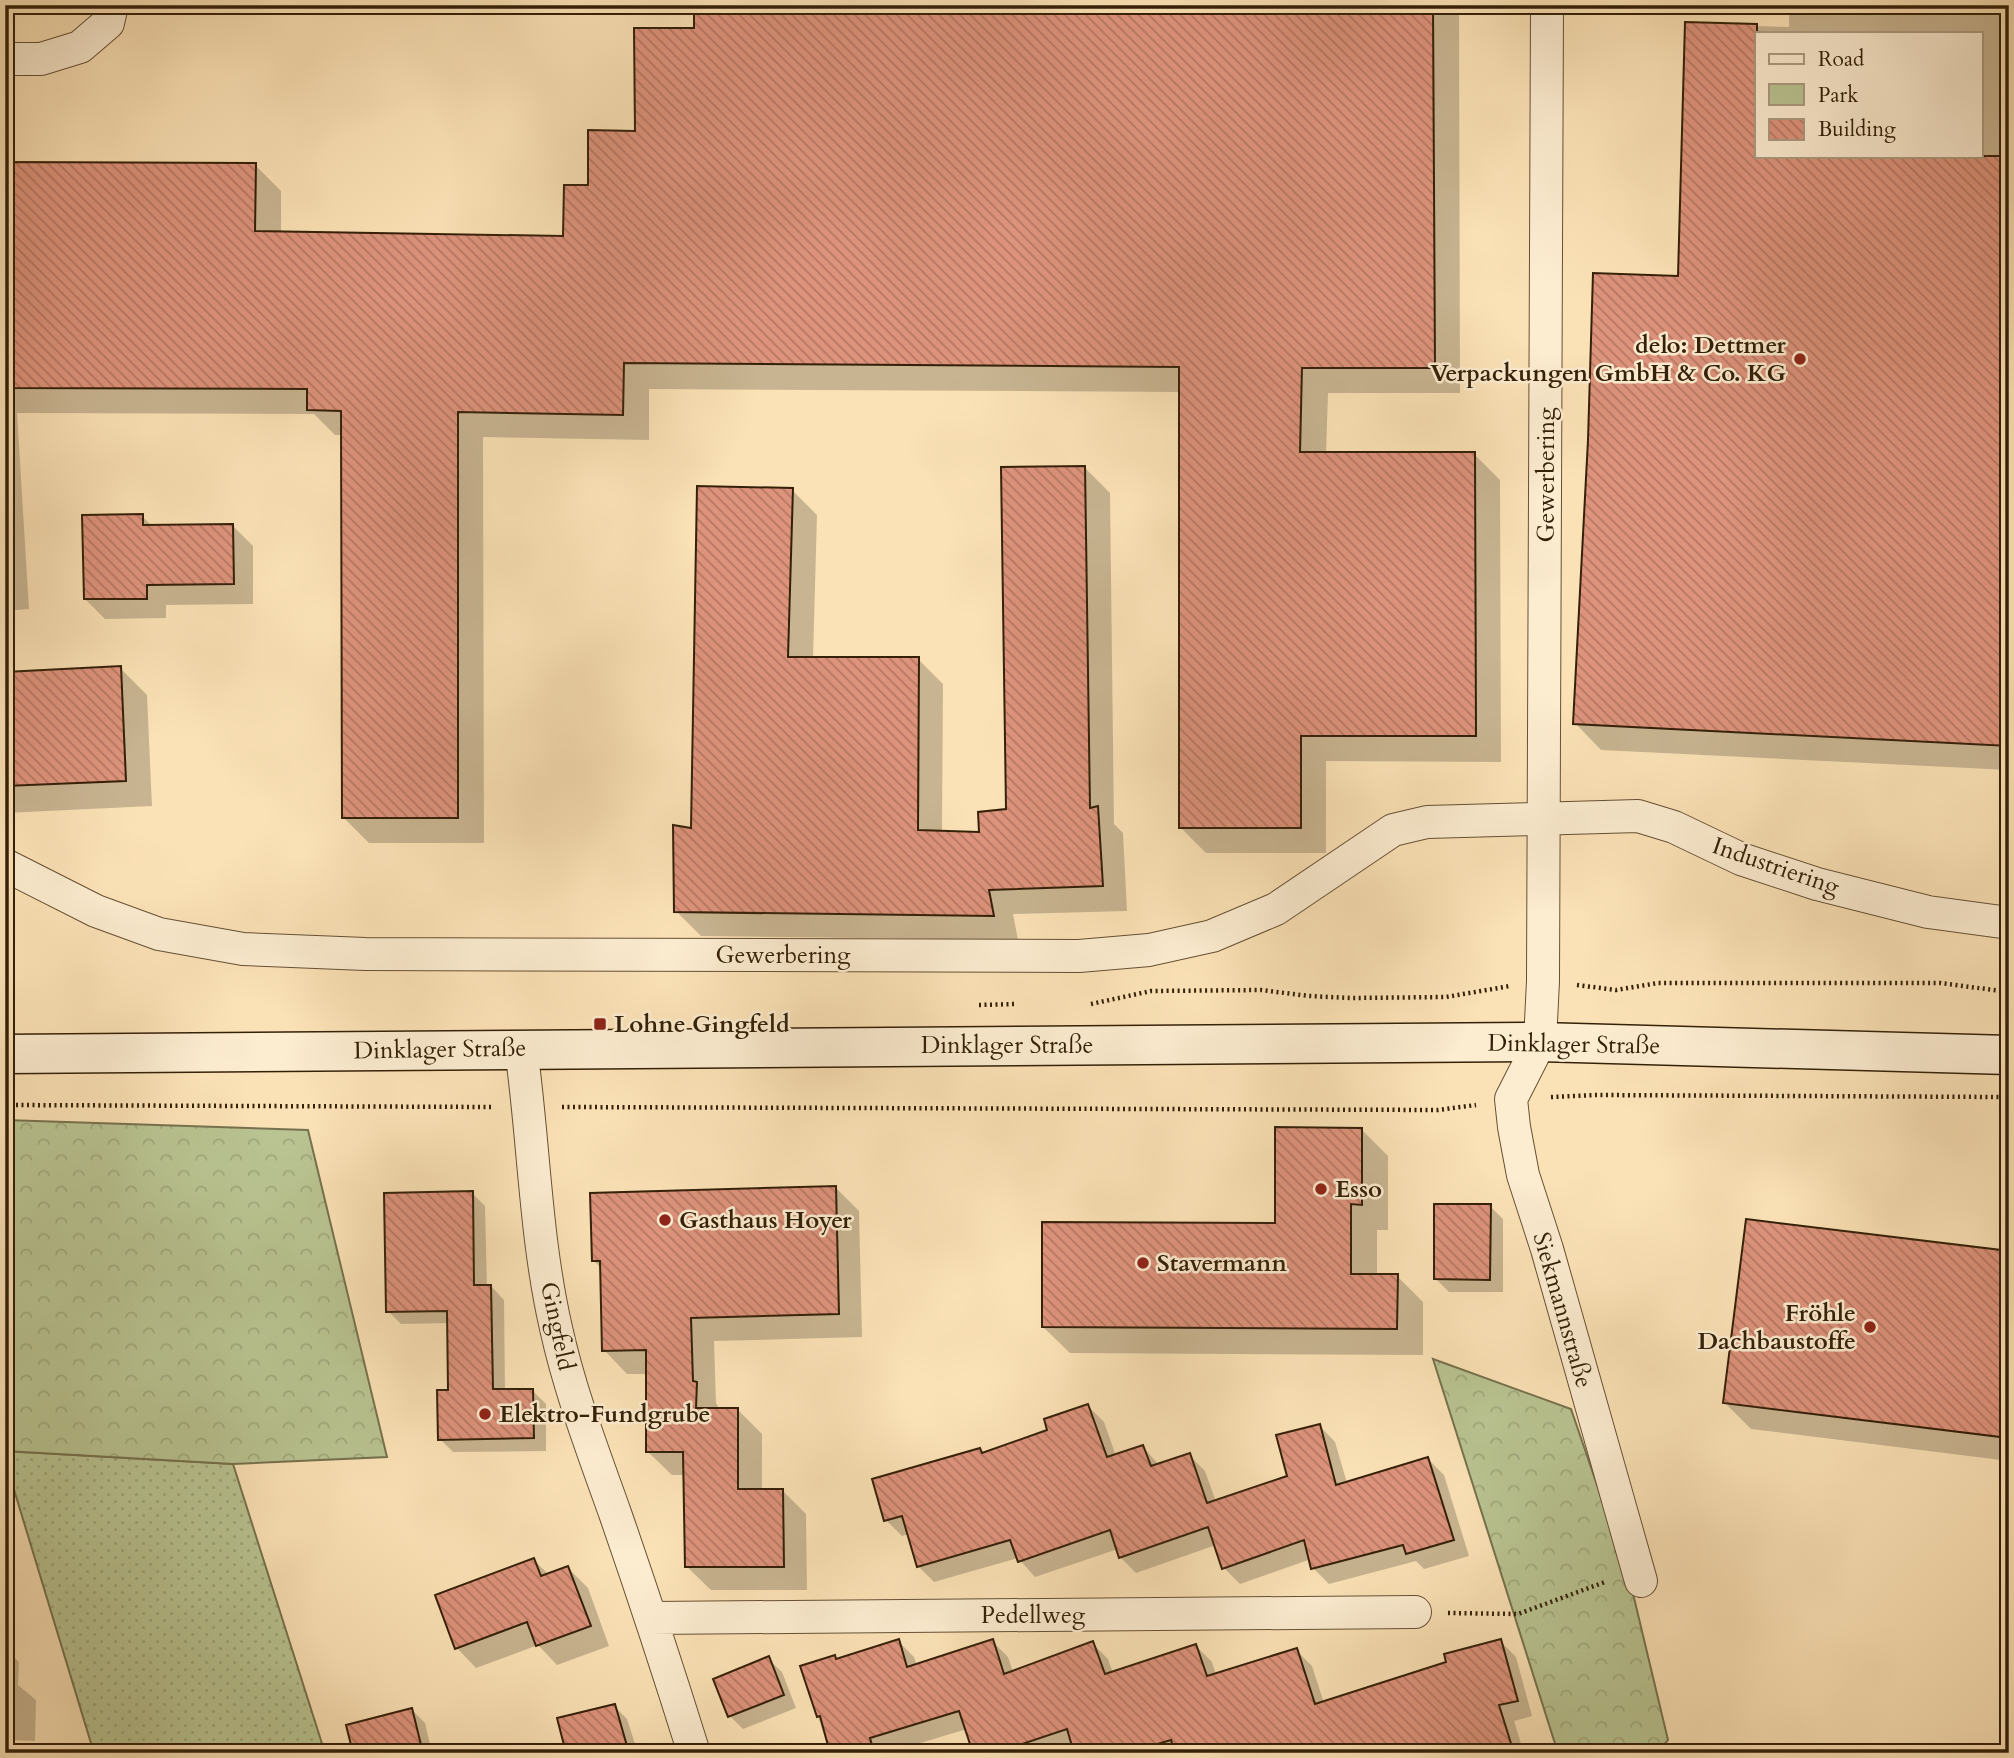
<svg xmlns="http://www.w3.org/2000/svg" width="2014" height="1758" font-family="Cardo,serif">
<style>
.green{fill:url(#green-dots);stroke:#76724d;stroke-width:2}
.forest{fill:url(#forest-crowns);stroke:#76724d;stroke-width:2}
.shadow{fill:#0003;fill-rule:evenodd}
.building{fill:url(#building-back-hatch);stroke:#342008;stroke-width:2}
.lines{fill:none;stroke-linecap:round;stroke-linejoin:round}
.minor-casing{stroke:#665034;stroke-width:34}
.secondary-casing{stroke:#342008;stroke-width:41}
.path{stroke:#342008;stroke-width:4.5;stroke-dasharray:2 3.5;stroke-linecap:butt}
.minor{stroke:#fcecd0;stroke-width:32}
.secondary{stroke:#fcecd0;stroke-width:38}
.poi-dot{fill:#8f2418;stroke:#fcecd0;stroke-width:2.5}
.labels{text-anchor:middle;stroke-width:5;stroke-linejoin:round;paint-order:stroke}
.poi-label{font-size:24px;font-weight:bold;fill:#342008;stroke:#fcecd0;text-anchor:start}
.street-label{font-size:24px;fill:#342008;stroke:#fcecd0}
</style>
<defs>
<pattern id="green-dots" width="8" height="8" patternUnits="userSpaceOnUse" patternTransform="scale(1.75)"><rect width="8" height="8" fill="#b9c492"/><path d="M2 2h.1M6 6h.1" fill="none" stroke="#a0a87c" stroke-width="1.8" stroke-linecap="round"/></pattern>
<pattern id="forest-crowns" width="20" height="18" patternUnits="userSpaceOnUse" patternTransform="scale(1.75)"><rect width="20" height="18" fill="#b9c492"/><path d="M2 6a3 3 0 1 1 6 0M12 15a3 3 0 1 1 6 0" fill="none" stroke="#a0a87c"/></pattern>
<pattern id="building-back-hatch" width="6" height="6" patternUnits="userSpaceOnUse" patternTransform="scale(1.75)"><rect width="6" height="6" fill="#de937c"/><path d="M-1 5l2 2M0 0l6 6M5-1l2 2" fill="none" stroke="#b57864"/></pattern>
</defs>
<rect width="100%" height="100%" fill="#fbe2b6"/>
<filter id="stains"><feTurbulence type="fractalNoise" baseFrequency=".00286" numOctaves="4"/><feColorMatrix values="0 0 0 0 .2 0 0 0 0 .09 0 0 0 0 .02 0 0 0 .5 -.17"/></filter>
<radialGradient id="worn" r=".72"><stop offset=".6" stop-color="#630" stop-opacity="0"/><stop offset="1" stop-color="#630" stop-opacity=".3"/></radialGradient>
<path class="green" d="M 5,1451 L 233,1464 L 325,1753 L 94,1753 L 5,1460 Z"/>
<path class="forest" d="M 5,1120 L 308,1130 L 387,1457 L 233,1464 L 5,1451 Z
M 1433,1359 L 1571,1409 L 1630,1581 L 1668,1740 L 1657,1753 L 1558,1753 Z"/>
<path class="shadow" d="M 696,5 L 1459,5 L 1460,393 L 1328,393 L 1326,454 L 1474,454 L 1500,480 L 1501,762 L 1326,761 L 1326,853 L 1206,853 L 1180,827 L 1181,392 L 649,389 L 649,440 L 483,437 L 484,843 L 369,843 L 343,817 L 343,435 L 335,435 L 314,414 L 17,413 L 29,609 L 5,611 L 5,164 L 255,165 L 281,191 L 281,233 L 565,238 L 590,186 L 636,133 L 696,29 Z
M 1789,5 L 2009,5 L 2009,770 L 1601,750 L 1575,723 L 1679,278 L 1686,24 L 1789,27 ZM 1757,33 L 1981,33 L 1981,156 L 1757,156 Z
M 1085,468 L 1110,493 L 1114,824 L 1123,833 L 1127,911 L 1013,914 L 1018,940 L 701,936 L 676,911 L 692,830 L 792,490 L 817,515 L 813,659 L 918,659 L 943,684 L 942,832 L 981,834 L 1007,811 Z
M 142,516 L 152,526 L 233,526 L 253,546 L 253,604 L 166,605 L 166,618 L 105,619 L 85,599 Z
M 120,668 L 147,695 L 152,806 L 5,813 L 5,673 Z
M 1362,1130 L 1388,1156 L 1388,1230 L 1377,1230 L 1377,1276 L 1397,1276 L 1423,1302 L 1423,1355 L 1070,1353 L 1043,1327 L 1276,1225 Z
M 836,1188 L 859,1211 L 862,1337 L 714,1341 L 716,1403 L 720,1410 L 738,1410 L 762,1434 L 762,1491 L 782,1490 L 806,1514 L 807,1590 L 711,1590 L 687,1567 L 685,1475 L 672,1475 L 648,1452 L 648,1374 L 627,1374 L 604,1350 L 602,1269 L 593,1260 Z
M 472,1193 L 485,1206 L 487,1287 L 491,1286 L 504,1300 L 505,1391 L 532,1390 L 546,1404 L 546,1451 L 453,1452 L 440,1439 L 450,1392 L 449,1323 L 401,1324 L 388,1311 Z
M 1490,1206 L 1503,1219 L 1503,1292 L 1449,1292 L 1435,1278 Z
M 2009,1253 L 2009,1461 L 1751,1429 L 1725,1403 Z
M 1088,1406 L 1104,1422 L 1116,1456 L 1143,1447 L 1159,1465 L 1189,1455 L 1205,1471 L 1216,1502 L 1289,1477 L 1319,1425 L 1335,1442 L 1347,1483 L 1428,1459 L 1444,1475 L 1469,1556 L 1424,1569 L 1416,1561 L 1329,1584 L 1313,1568 L 1311,1559 L 1240,1584 L 1224,1568 L 1216,1545 L 1136,1573 L 1120,1557 L 1118,1549 L 1035,1577 L 1018,1558 L 934,1582 L 918,1566 L 909,1534 L 902,1536 L 886,1520 L 980,1450 L 984,1454 L 1050,1431 Z
M 5,1518 L 8,1521 L 6,1564 L 5,1564 Z
M 534,1560 L 549,1575 L 568,1568 L 588,1588 L 609,1646 L 557,1665 L 538,1645 L 476,1668 L 457,1648 Z
M 898,1641 L 914,1657 L 917,1666 L 992,1641 L 1008,1657 L 1013,1672 L 1092,1643 L 1108,1659 L 1113,1673 L 1196,1646 L 1212,1662 L 1216,1675 L 1296,1650 L 1312,1666 L 1324,1703 L 1449,1663 L 1500,1641 L 1516,1657 L 1532,1716 L 1514,1721 L 1524,1753 L 1076,1753 L 1074,1747 L 1058,1753 L 975,1753 L 967,1729 L 887,1753 L 830,1753 L 802,1668 L 834,1657 L 837,1660 Z
M 5,1649 L 19,1662 L 18,1685 L 36,1700 L 35,1741 L 5,1740 Z
M 768,1659 L 782,1672 L 796,1708 L 743,1729 L 730,1716 Z
M 614,1706 L 627,1719 L 638,1753 L 568,1753 Z
M 412,1710 L 425,1723 L 432,1753 L 355,1753 Z"/>
<path class="building" d="M 694,5 L 1433,5 L 1435,368 L 1302,368 L 1300,452 L 1475,452 L 1476,736 L 1301,736 L 1301,828 L 1179,828 L 1179,367 L 624,363 L 623,415 L 458,412 L 458,818 L 342,818 L 341,411 L 307,410 L 307,389 L 5,388 L 5,162 L 256,163 L 255,231 L 563,236 L 564,185 L 588,185 L 588,130 L 635,131 L 634,28 L 694,28 Z
M 1685,22 L 1757,24 L 1757,156 L 2009,156 L 2009,746 L 1573,724 L 1588,440 L 1593,273 L 1678,276 Z
M 1085,466 L 1090,808 L 1098,806 L 1103,886 L 989,890 L 994,916 L 674,912 L 673,825 L 691,828 L 697,486 L 793,488 L 788,657 L 919,657 L 918,830 L 979,832 L 978,812 L 1006,809 L 1001,467 Z
M 143,514 L 143,525 L 233,524 L 234,584 L 147,585 L 147,599 L 84,599 L 82,515 Z
M 121,666 L 126,781 L 5,786 L 5,672 Z
M 1275,1127 L 1362,1128 L 1362,1205 L 1351,1204 L 1351,1274 L 1398,1274 L 1397,1329 L 1042,1327 L 1042,1222 L 1275,1223 Z
M 836,1186 L 839,1314 L 691,1318 L 693,1381 L 697,1382 L 696,1408 L 738,1408 L 738,1489 L 783,1489 L 784,1567 L 685,1567 L 683,1452 L 646,1452 L 646,1350 L 602,1351 L 600,1261 L 592,1261 L 590,1193 Z
M 473,1191 L 474,1285 L 491,1285 L 493,1389 L 533,1389 L 534,1438 L 438,1440 L 437,1390 L 448,1390 L 447,1311 L 386,1312 L 384,1193 Z
M 1434,1204 L 1491,1204 L 1490,1280 L 1434,1279 Z
M 1746,1219 L 2009,1251 L 2009,1438 L 1723,1403 Z
M 1088,1404 L 1107,1457 L 1143,1445 L 1151,1466 L 1190,1453 L 1207,1503 L 1287,1476 L 1276,1435 L 1320,1424 L 1336,1485 L 1428,1457 L 1454,1540 L 1406,1554 L 1403,1545 L 1311,1569 L 1304,1540 L 1222,1569 L 1208,1527 L 1119,1558 L 1110,1530 L 1018,1562 L 1010,1540 L 917,1567 L 902,1516 L 884,1521 L 872,1479 L 980,1448 L 982,1453 L 1047,1430 L 1044,1419 Z
M 534,1558 L 541,1576 L 568,1566 L 591,1626 L 536,1646 L 527,1622 L 455,1649 L 435,1595 Z
M 899,1639 L 907,1667 L 993,1639 L 1004,1674 L 1093,1641 L 1105,1674 L 1196,1644 L 1207,1676 L 1297,1648 L 1315,1704 L 1446,1662 L 1444,1654 L 1501,1639 L 1518,1701 L 1499,1705 L 1514,1753 L 1175,1753 L 1171,1740 L 1127,1753 L 1074,1753 L 1067,1729 L 995,1753 L 973,1753 L 959,1711 L 870,1738 L 874,1753 L 830,1753 L 820,1716 L 817,1717 L 800,1666 L 835,1655 L 836,1659 Z
M 769,1656 L 784,1695 L 728,1717 L 713,1679 Z
M 615,1704 L 629,1753 L 566,1753 L 557,1718 Z
M 412,1708 L 423,1753 L 353,1753 L 346,1725 Z"/>
<g class="lines">
<defs>
<path id="minor" d="M 1547,5 L 1543,981 L 1540,1042 L 1511,1099 L 1514,1127 L 1523,1175 L 1547,1249 L 1641,1581
M 5,59 L 41,59 L 80,47 L 108,23 L 112,5
M 5,865 L 96,911 L 159,934 L 243,949 L 365,954 L 1079,956 L 1149,950 L 1212,936 L 1276,909 L 1393,830 L 1427,822 L 1638,816 L 1674,827 L 1741,859 L 1817,884 L 1928,912 L 2009,923
M 521,1049 C 534,1141 535,1237 556,1328 C 570,1392 594,1454 616,1516 C 643,1594 669,1673 694,1753
M 651,1618 L 1415,1612"/>
<path id="secondary" d="M 5,1054 L 1540,1042 L 2009,1055"/>
</defs>
<use href="#minor" class="minor-casing"/>
<use href="#secondary" class="secondary-casing"/>
<path class="path" d="M 1577,985 L 1616,990 L 1658,983 L 1940,983 L 2009,992
M 1091,1004 L 1151,991 L 1261,990 L 1309,996 L 1351,998 L 1446,997 L 1510,986
M 979,1005 L 1016,1004
M 1551,1097 L 1596,1095 L 2001,1097
M 5,1105 L 493,1107
M 562,1107 L 1438,1110 L 1476,1105
M 1448,1613 L 1518,1614 L 1605,1582"/>
<use href="#minor" class="minor"/>
<use href="#secondary" class="secondary"/>
</g>
<g class="poi-dot">
<circle cx="1800" cy="359" r="7"/>
<rect x="593" y="1017" width="14" height="14" rx="3.5"/>
<circle cx="1321" cy="1189" r="7"/>
<circle cx="665" cy="1220" r="7"/>
<circle cx="1143" cy="1263" r="7"/>
<circle cx="1870" cy="1327" r="7"/>
<circle cx="485" cy="1414" r="7"/>
</g>
<g class="labels">
<g class="poi-label">
<text x="1786" y="353" text-anchor="end">delo: Dettmer<tspan x="1786" dy="28">Verpackungen GmbH &amp; Co. KG</tspan></text>
<text x="614" y="1032">Lohne Gingfeld</text>
<text x="1335" y="1197">Esso</text>
<text x="679" y="1228">Gasthaus Hoyer</text>
<text x="1157" y="1271">Stavermann</text>
<text x="1856" y="1321" text-anchor="end">Fröhle<tspan x="1856" dy="28">Dachbaustoffe</tspan></text>
<text x="499" y="1422">Elektro-Fundgrube</text>
</g>
<g class="street-label">
<text transform="translate(1546 475) rotate(-90)" y="8">Gewerbering</text>
<text transform="translate(1776 866) rotate(19)" y="8">Industriering</text>
<text x="783" y="963">Gewerbering</text>
<text transform="translate(1574 1044) rotate(1)" y="8">Dinklager Straße</text>
<text x="1007" y="1053">Dinklager Straße</text>
<text transform="translate(440 1049) rotate(-1)" y="8">Dinklager Straße</text>
<text transform="translate(1563 1310) rotate(74)" y="8">Siekmannstraße</text>
<text transform="translate(558 1326) rotate(78)" y="8">Gingfeld</text>
<text x="1033" y="1623">Pedellweg</text>
</g>
</g>
<rect width="2014" height="1758" fill="none" stroke="#fbe2b6" stroke-width="28"/>
<rect x="7" y="7" width="2000" height="1744" fill="none" stroke="#342008" stroke-width="3.5"/>
<rect x="14" y="14" width="1986" height="1730" fill="none" stroke="#342008" stroke-width="2"/>
<rect x="1755" y="32" width="228" height="126" fill="#fcecd0" stroke="#ac9a80" stroke-width="2"/>
<rect x="1769" y="54" width="35" height="10" fill="#fcecd0" stroke="#ac9a80" stroke-width="2"/>
<text x="1818" y="66" font-size="21" fill="#342008">Road</text>
<rect x="1769" y="84" width="35" height="21" fill="#b9c492" stroke="#ac9a80" stroke-width="2"/>
<text x="1818" y="102" font-size="21" fill="#342008">Park</text>
<rect x="1769" y="119" width="35" height="21" fill="url(#building-back-hatch)" stroke="#ac9a80" stroke-width="2"/>
<text x="1818" y="136" font-size="21" fill="#342008">Building</text>
<rect width="100%" height="100%" filter="url(#stains)"/>
<rect width="100%" height="100%" fill="url(#worn)"/>
</svg>
